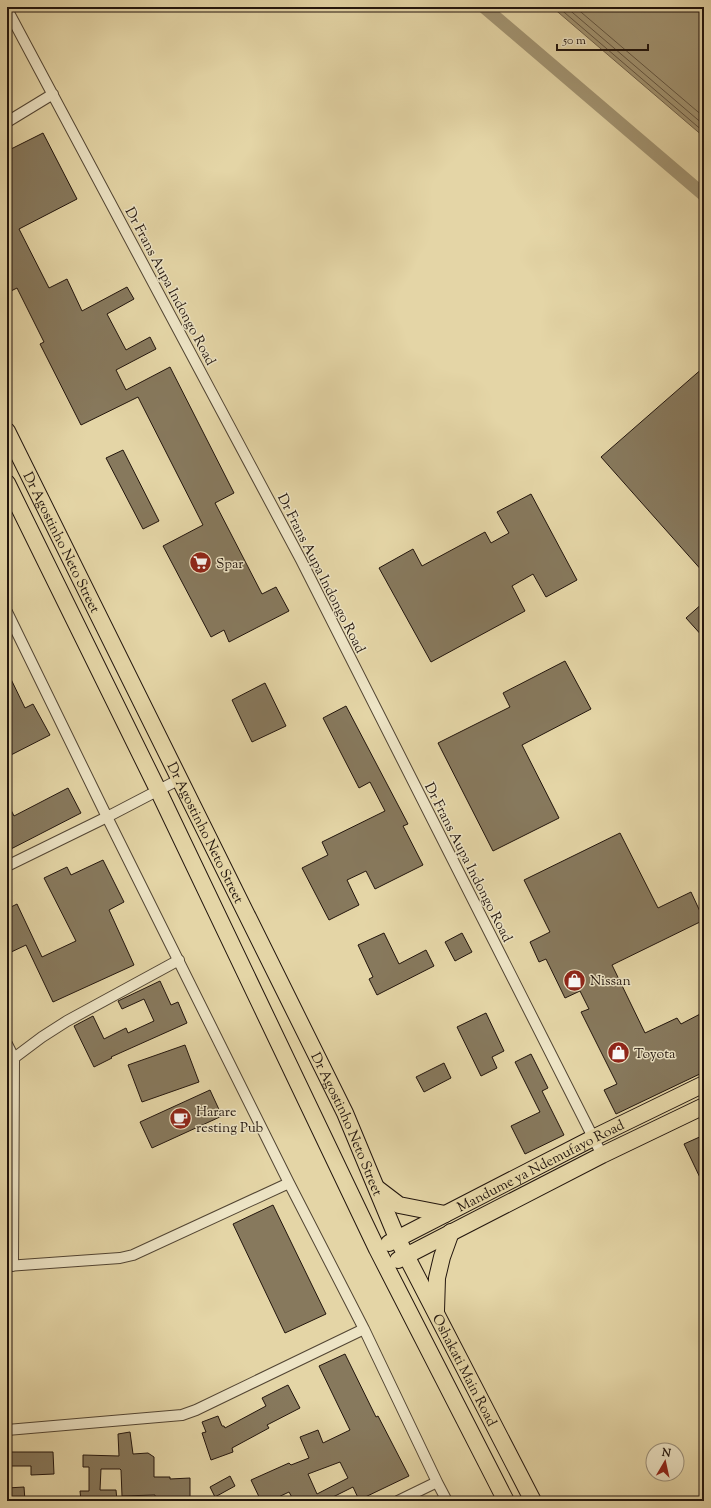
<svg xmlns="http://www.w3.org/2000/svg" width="711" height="1508" font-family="'Sorts Mill Goudy',serif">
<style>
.water{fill:#a29472;stroke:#6f614a}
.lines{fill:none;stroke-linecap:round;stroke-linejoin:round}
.shore{stroke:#625440;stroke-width:1}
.canal{stroke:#a29472;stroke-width:13}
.building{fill:#87795d;stroke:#22150d;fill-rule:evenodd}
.minor-casing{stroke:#524533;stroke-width:12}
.primary-casing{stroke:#22150d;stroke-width:18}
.minor{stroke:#ede4c5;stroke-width:10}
.primary{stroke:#e4d5a6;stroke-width:16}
.labels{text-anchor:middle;stroke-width:3;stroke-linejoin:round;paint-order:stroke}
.street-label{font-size:14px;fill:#22150d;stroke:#ede4c5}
.poi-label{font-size:14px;fill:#22150d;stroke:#ede4c5;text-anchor:start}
</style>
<rect width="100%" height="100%" fill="#e4d5a6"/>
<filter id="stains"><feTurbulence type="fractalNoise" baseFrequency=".005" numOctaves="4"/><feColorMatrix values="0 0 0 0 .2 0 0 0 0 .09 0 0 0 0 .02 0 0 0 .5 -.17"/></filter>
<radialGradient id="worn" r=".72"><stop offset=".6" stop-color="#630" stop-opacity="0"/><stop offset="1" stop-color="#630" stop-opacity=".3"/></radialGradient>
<path class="water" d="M 552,7 L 704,7 L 704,137 Z"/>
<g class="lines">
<path class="shore" d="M 558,7 L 704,132
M 566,7 L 704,125
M 575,7 L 704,117"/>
<path class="canal" d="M 484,7 L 704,195"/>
</g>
<path class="building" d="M 43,133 L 77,199 L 19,229 L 49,288 L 67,279 L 82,311 L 127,287 L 134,299 L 107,314 L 126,350 L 150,337 L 156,349 L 116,370 L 126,390 L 170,367 L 234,493 L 215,503 L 262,594 L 276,587 L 289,611 L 229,642 L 224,630 L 211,637 L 163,546 L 203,525 L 138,397 L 81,425 L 40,344 L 44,342 L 17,288 L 7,293 L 7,151 Z
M 704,367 L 704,573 L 601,457 Z
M 123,450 L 159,521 L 143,529 L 106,458 Z
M 531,494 L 577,580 L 546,597 L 533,574 L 512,586 L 525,611 L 431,662 L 379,568 L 413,549 L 422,566 L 485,532 L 491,543 L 509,533 L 497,512 Z
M 704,602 L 704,638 L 686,618 Z
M 565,661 L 591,709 L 522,745 L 559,818 L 493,851 L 438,743 L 510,707 L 503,693 Z
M 7,671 L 25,708 L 33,704 L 50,735 L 7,757 Z
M 265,683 L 286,726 L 252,742 L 232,700 Z
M 346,706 L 408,824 L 403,826 L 423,865 L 375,889 L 366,871 L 347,880 L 359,905 L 329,920 L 302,868 L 328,855 L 322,842 L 385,811 L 370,782 L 359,788 L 323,718 Z
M 68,788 L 81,813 L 7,851 L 7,802 L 14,816 Z
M 620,833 L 658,908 L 691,892 L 704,920 L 612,965 L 645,1033 L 677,1018 L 681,1024 L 704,1012 L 704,1072 L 616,1114 L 604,1090 L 617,1084 L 581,1012 L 589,1009 L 580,991 L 565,998 L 546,959 L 539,962 L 530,942 L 550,932 L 524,880 Z
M 103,860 L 124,902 L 109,910 L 134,965 L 53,1002 L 26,945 L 7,954 L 7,909 L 17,904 L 42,957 L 76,941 L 44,878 L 67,867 L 71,875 Z
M 384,933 L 399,964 L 426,950 L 434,966 L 377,995 L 369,979 L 373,977 L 358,945 Z
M 462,933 L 472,952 L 455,961 L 445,942 Z
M 160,981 L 171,1005 L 178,1002 L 187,1023 L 111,1057 L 112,1058 L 94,1067 L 74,1026 L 93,1016 L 104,1039 L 126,1028 L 128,1033 L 154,1021 L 144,999 L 122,1009 L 118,1001 Z
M 486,1013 L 504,1051 L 492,1057 L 497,1068 L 481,1076 L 457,1027 Z
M 185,1045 L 199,1082 L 142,1102 L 128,1065 Z
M 531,1054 L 548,1088 L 542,1091 L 564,1135 L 525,1154 L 511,1126 L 540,1112 L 515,1062 Z
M 444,1063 L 451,1078 L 424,1092 L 416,1077 Z
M 210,1090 L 222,1116 L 152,1148 L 140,1122 Z
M 704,1135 L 704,1186 L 684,1144 Z
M 273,1205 L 326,1314 L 285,1333 L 233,1224 Z
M 345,1354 L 376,1417 L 378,1416 L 409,1476 L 359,1500 L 353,1487 L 325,1501 L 294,1501 L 289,1492 L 270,1501 L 261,1501 L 251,1480 L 289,1463 L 291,1465 L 309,1458 L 300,1437 L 318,1430 L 323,1443 L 350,1430 L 319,1366 ZM 340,1462 L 348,1478 L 317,1494 L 308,1474 Z
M 288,1385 L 300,1408 L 267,1425 L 269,1428 L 232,1448 L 233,1452 L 211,1460 L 202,1433 L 206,1432 L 202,1422 L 218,1416 L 222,1426 L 224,1426 L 225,1428 L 266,1406 L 262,1398 Z
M 130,1432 L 133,1454 L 148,1453 L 154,1457 L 154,1477 L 170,1477 L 170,1479 L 190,1478 L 190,1499 L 155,1500 L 155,1495 L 122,1496 L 121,1470 L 120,1469 L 101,1469 L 100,1490 L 116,1490 L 117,1501 L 81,1501 L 80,1491 L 89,1491 L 89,1467 L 83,1467 L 83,1455 L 119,1456 L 118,1434 Z
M 7,1452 L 53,1452 L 54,1474 L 31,1475 L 31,1466 L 7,1466 Z
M 230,1476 L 235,1486 L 215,1497 L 210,1487 Z
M 24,1487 L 25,1501 L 7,1501 L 7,1488 Z"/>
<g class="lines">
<defs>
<path id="minor" d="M 7,9 L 301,560 L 602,1155
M 7,122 L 53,94
M 7,612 L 107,817 L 289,1183 L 364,1329 L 437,1482
M 7,866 L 107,817 L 180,779
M 7,1044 L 14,1058
M 7,1266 L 120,1258 L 133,1255 L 289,1183
M 13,1266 L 14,1058 L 42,1037 L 67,1021 L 179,960
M 7,1430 L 182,1415 L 196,1410 L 364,1329
M 398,1501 L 437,1482 L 447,1501"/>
<g id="primary">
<path id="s1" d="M 7,431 L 345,1113 L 397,1238 L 533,1501"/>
<path d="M 7,483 L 158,790 L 377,1249 L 506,1501"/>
<path d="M 378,1189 L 399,1205 L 445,1214"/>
<path id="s2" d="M 389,1243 L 593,1138 L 704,1084"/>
<path d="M 398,1260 L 602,1155 L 704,1106"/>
<path d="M 436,1311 L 437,1278 L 442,1257 L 451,1232"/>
</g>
</defs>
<use href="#minor" class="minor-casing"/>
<use href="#primary" class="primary-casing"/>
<use href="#minor" class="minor"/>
<use href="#primary" class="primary"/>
</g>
<defs>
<symbol id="supermarket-disc" viewBox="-11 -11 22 22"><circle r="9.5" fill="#8f2418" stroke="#ede4c5"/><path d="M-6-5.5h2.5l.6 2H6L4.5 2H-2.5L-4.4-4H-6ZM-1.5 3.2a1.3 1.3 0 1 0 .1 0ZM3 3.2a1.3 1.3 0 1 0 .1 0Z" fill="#fff"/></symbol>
<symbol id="shop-disc" viewBox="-11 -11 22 22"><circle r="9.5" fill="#8f2418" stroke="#ede4c5"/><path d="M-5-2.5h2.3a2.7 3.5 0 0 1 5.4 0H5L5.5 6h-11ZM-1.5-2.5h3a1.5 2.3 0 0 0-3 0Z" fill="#fff"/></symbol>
<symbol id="cafe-disc" viewBox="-11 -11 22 22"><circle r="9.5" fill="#8f2418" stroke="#ede4c5"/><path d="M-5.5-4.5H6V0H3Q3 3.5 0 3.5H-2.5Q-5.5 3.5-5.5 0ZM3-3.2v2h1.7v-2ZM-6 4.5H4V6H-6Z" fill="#fff"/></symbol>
</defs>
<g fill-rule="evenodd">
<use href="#supermarket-disc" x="188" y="550" width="25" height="25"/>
<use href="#shop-disc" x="562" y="968" width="25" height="25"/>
<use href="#shop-disc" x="606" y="1040" width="25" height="25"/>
<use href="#cafe-disc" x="168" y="1106" width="25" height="25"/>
</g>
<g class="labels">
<g class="street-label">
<text transform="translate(171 286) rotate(62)" y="5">Dr Frans Aupa Indongo Road</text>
<text dy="5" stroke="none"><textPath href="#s1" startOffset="124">Dr Agostinho Neto Street</textPath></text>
<text transform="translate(322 573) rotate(63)" y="5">Dr Frans Aupa Indongo Road</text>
<text dy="5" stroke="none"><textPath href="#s1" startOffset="448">Dr Agostinho Neto Street</textPath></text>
<text transform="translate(469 862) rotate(63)" y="5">Dr Frans Aupa Indongo Road</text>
<text dy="5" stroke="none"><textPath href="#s1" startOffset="772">Dr Agostinho Neto Street</textPath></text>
<text dy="5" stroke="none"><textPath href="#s2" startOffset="170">Mandume ya Ndemufayo Road</textPath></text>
<text dy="5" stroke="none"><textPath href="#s1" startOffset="1045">Oshakati Main Road</textPath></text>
</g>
<g class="poi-label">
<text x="216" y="568">Spar</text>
<text x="590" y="985">Nissan</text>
<text x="634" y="1058">Toyota</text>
<text x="196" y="1116">Harare<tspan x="196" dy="16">resting Pub</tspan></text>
</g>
</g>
<rect width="711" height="1508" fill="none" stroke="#e4d5a6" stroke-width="24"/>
<rect x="8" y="8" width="695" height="1492" fill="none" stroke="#22150d" stroke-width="2"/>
<rect x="12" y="12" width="687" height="1484" fill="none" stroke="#22150d"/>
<g transform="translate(665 1462) rotate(9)"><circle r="19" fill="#ede4c5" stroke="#9c917b"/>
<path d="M0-3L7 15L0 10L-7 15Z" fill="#8f2418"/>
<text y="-6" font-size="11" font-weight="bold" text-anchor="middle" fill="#22150d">N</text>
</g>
<path d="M557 44v6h91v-6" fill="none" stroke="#22150d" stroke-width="2"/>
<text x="563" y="44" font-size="12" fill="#22150d" stroke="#ede4c5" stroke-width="3" paint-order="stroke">50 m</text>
<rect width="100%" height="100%" filter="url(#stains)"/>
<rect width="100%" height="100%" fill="url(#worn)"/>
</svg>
